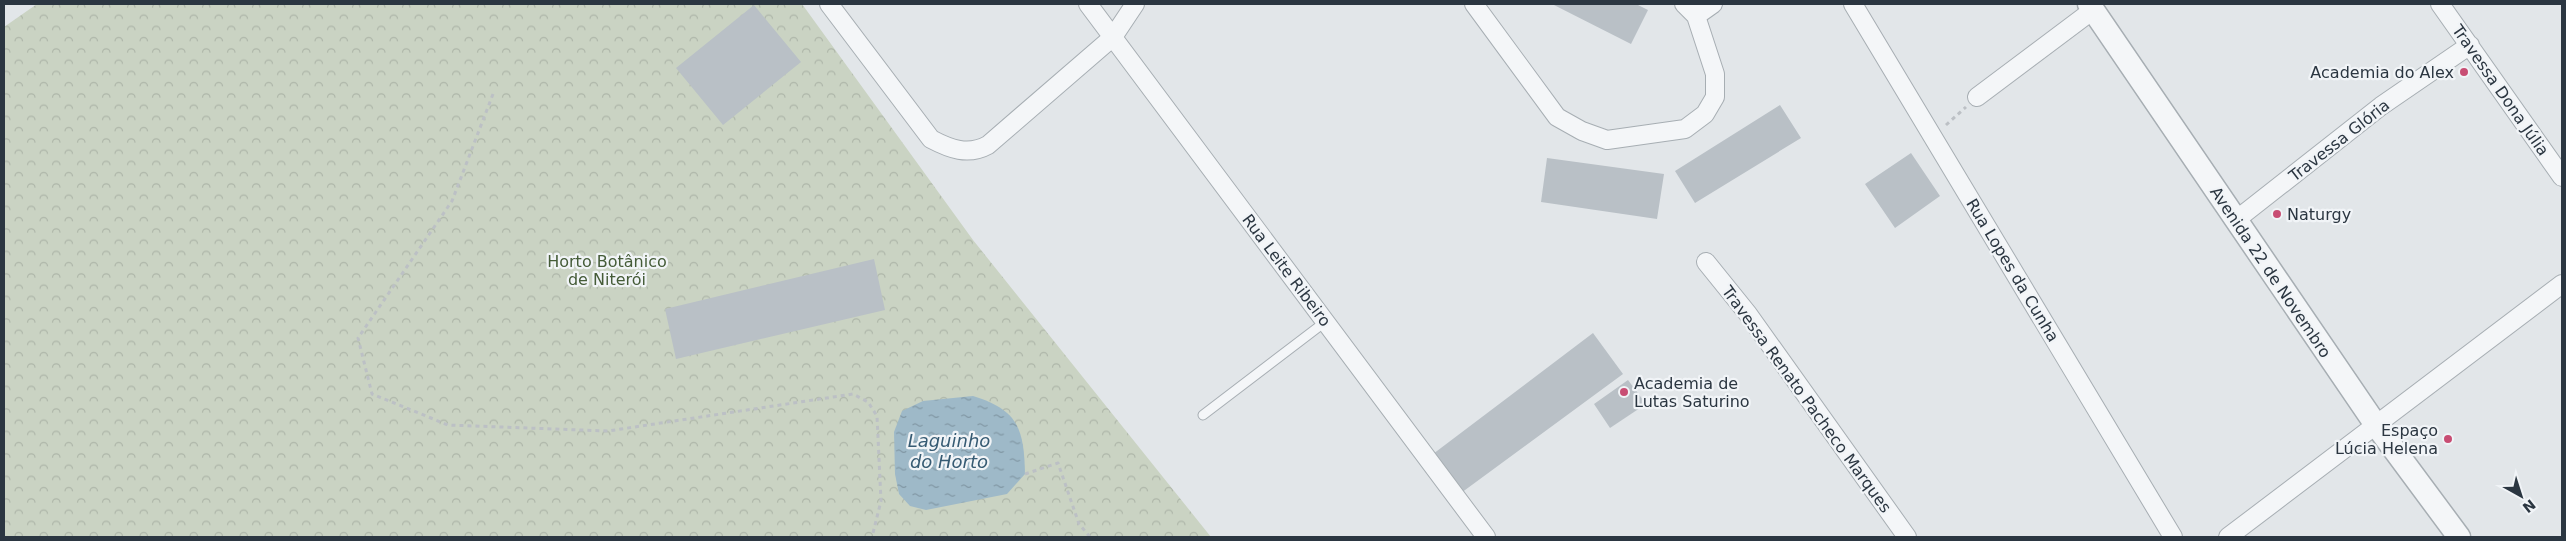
<svg xmlns="http://www.w3.org/2000/svg" width="2566" height="541" font-family="'DejaVu Sans',sans-serif">
<style>
.forest{fill:url(#forest-crowns)}
.water{fill:url(#water-ripples)}
.building{fill:#b9c0c6}
.lines{fill:none;stroke-linecap:round;stroke-linejoin:round}
.service-casing{stroke:#a7aeb3;stroke-width:11}
.minor-casing{stroke:#a7aeb3;stroke-width:20}
.tertiary-casing{stroke:#a7aeb3;stroke-width:25}
.path{stroke:#bcc0c5;stroke-width:3;stroke-dasharray:4 4;stroke-linecap:butt}
.service{stroke:#f4f6f8;stroke-width:9}
.minor{stroke:#f4f6f8;stroke-width:18}
.tertiary{stroke:#f4f6f8;stroke-width:22}
.poi-dot{fill:#c84d73;stroke:#f1f4f7;stroke-width:2}
.labels{text-anchor:middle;stroke-width:4.5;stroke-linejoin:round;paint-order:stroke}
.poi-label{font-size:16px;fill:#2b3641;stroke:#f1f4f7;text-anchor:end}
.street-label{font-size:16px;fill:#2b3641;stroke:#f1f4f7}
.park-label{font-size:16px;fill:#455c38;stroke:#f1f4f7}
.water-label{font-size:18px;font-style:italic;fill:#365b73;stroke:#f1f4f7}
</style>
<defs>
<pattern id="forest-crowns" width="20" height="18" patternUnits="userSpaceOnUse" patternTransform="scale(1.25)"><rect width="20" height="18" fill="#cad3c3"/><path d="M2 6a3 3 0 1 1 6 0M12 15a3 3 0 1 1 6 0" fill="none" stroke="#aeb6a9"/></pattern>
<pattern id="water-ripples" width="26" height="14" patternUnits="userSpaceOnUse" patternTransform="scale(1.25)"><rect width="26" height="14" fill="#9eb9c8"/><path d="M2 4q2-2 4 0t4 0M15 11q2-2 4 0t4 0" fill="none" stroke="#8197a4"/></pattern>
</defs>
<rect width="100%" height="100%" fill="#e2e6e9"/>
<path class="forest" d="M 37,4 L 802,4 L 973,240 L 1211,537 L 4,537 L 4,27 Z"/>
<path class="water" d="M 973,396 C 1019,410 1024,430 1025,474 L 1007,494 L 926,510 L 910,506 L 899,494 L 895,474 L 894,432 L 902,411 L 923,401 Z"/>
<path class="building" d="M 1552,4 L 1636,4 L 1648,10 L 1631,44 Z
M 754,5 L 801,62 L 723,125 L 676,68 Z
M 1780,105 L 1801,138 L 1695,203 L 1675,171 Z
M 1911,153 L 1940,196 L 1895,228 L 1865,184 Z
M 1547,158 L 1664,174 L 1657,219 L 1541,202 Z
M 874,259 L 885,310 L 676,359 L 665,309 Z
M 1593,333 L 1623,374 L 1461,493 L 1433,454 Z
M 1628,380 L 1646,404 L 1610,428 L 1594,404 Z"/>
<g class="lines">
<defs>
<path id="service" d="M 1203,415 L 1325,322"/>
<path id="minor" d="M 829,4 L 931,139 C 950,149 968,156 988,145 L 1113,37 L 1135,4
M 1088,4 L 1486,537
M 1474,4 L 1557,117 L 1582,131 L 1607,140 L 1685,129 L 1705,114 L 1715,97 L 1715,74 L 1696,16 L 1684,4
M 1853,4 L 2173,537
M 2440,4 L 2562,177
M 1696,16 L 1713,4
M 1977,97 L 2093,10
M 2236,220 L 2381,106 L 2470,45
M 1706,262 L 1748,314 L 1907,537
M 2228,537 L 2562,284"/>
<path id="tertiary" d="M 2089,4 L 2376,425 L 2459,537"/>
</defs>
<use href="#service" class="service-casing"/>
<use href="#minor" class="minor-casing"/>
<use href="#tertiary" class="tertiary-casing"/>
<path class="path" d="M 493,94 L 452,201 L 358,338 L 372,394 L 448,425 L 608,431 L 853,394 L 868,402 L 877,416 L 881,501 L 872,537
M 1946,125 L 1966,107
M 1025,474 L 1058,463 L 1079,524 L 1090,537"/>
<use href="#service" class="service"/>
<use href="#minor" class="minor"/>
<use href="#tertiary" class="tertiary"/>
</g>
<g class="poi-dot">
<circle cx="2464" cy="72" r="5"/>
<circle cx="2277" cy="214" r="5"/>
<circle cx="1624" cy="392" r="5"/>
<circle cx="2448" cy="439" r="5"/>
</g>
<g class="labels">
<g class="poi-label">
<text x="2454" y="78">Academia do Alex</text>
<text x="2287" y="220" text-anchor="start">Naturgy</text>
<text x="1634" y="389" text-anchor="start">Academia de<tspan x="1634" dy="18">Lutas Saturino</tspan></text>
<text x="2438" y="436">Espaço<tspan x="2438" dy="18">Lúcia Helena</tspan></text>
</g>
<g class="street-label">
<text transform="translate(2501 90) rotate(55)" y="6">Travessa Dona Júlia</text>
<text transform="translate(2339 140) rotate(-38)" y="6">Travessa Glória</text>
<text transform="translate(1287 270) rotate(53)" y="6">Rua Leite Ribeiro</text>
<text transform="translate(2013 270) rotate(59)" y="6">Rua Lopes da Cunha</text>
<text transform="translate(2271 272) rotate(56)" y="6">Avenida 22 de Novembro</text>
<text transform="translate(1807 399) rotate(54)" y="6">Travessa Renato Pacheco Marques</text>
</g>
<g class="park-label">
<text x="607" y="267">Horto Botânico<tspan x="607" dy="18">de Niterói</tspan></text>
</g>
<g class="water-label">
<text x="949" y="447">Laguinho<tspan x="949" dy="21">do Horto</tspan></text>
</g>
</g>
<rect width="2566" height="541" fill="none" stroke="#2b3641" stroke-width="10"/>
<g transform="translate(2521 496) rotate(141)" stroke="#f1f4f7" stroke-width="4" paint-order="stroke">
<path d="M0-4L9 19L0 12L-9 19Z" fill="#2b3641"/>
<text y="-8" font-size="14" font-weight="bold" text-anchor="middle" fill="#2b3641">N</text>
</g>
</svg>
